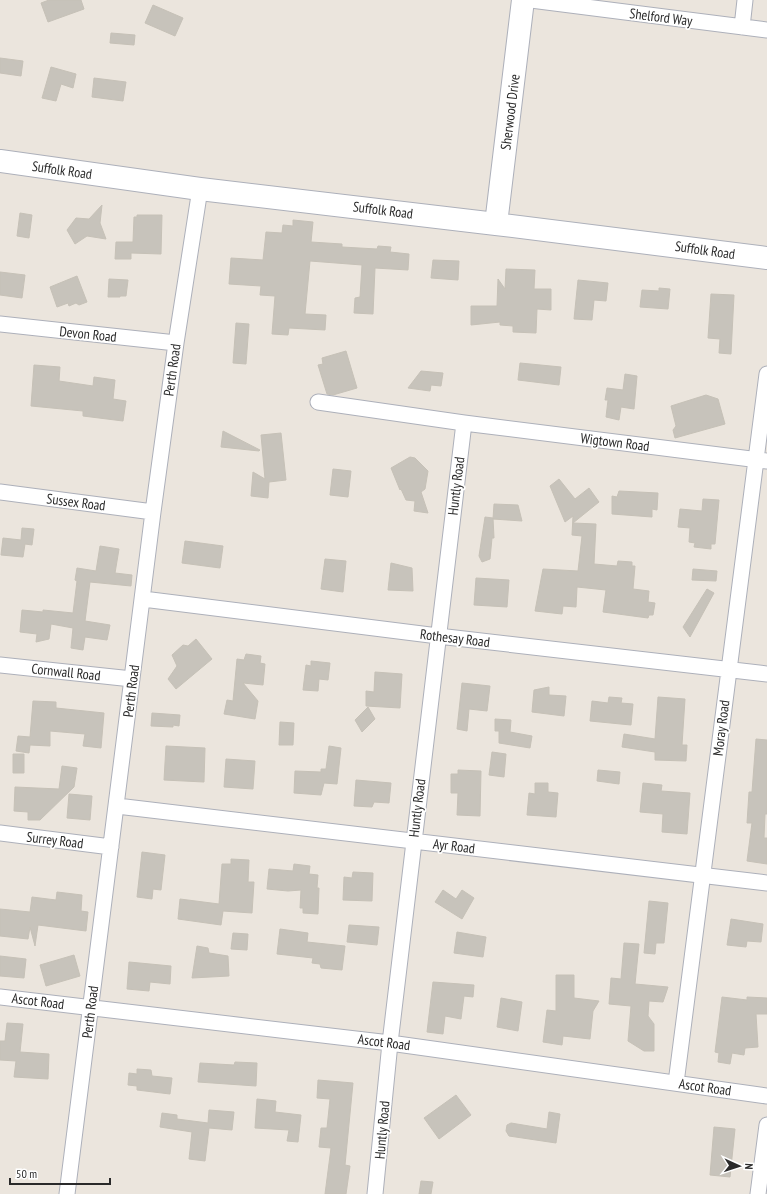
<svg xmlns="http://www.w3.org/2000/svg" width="767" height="1194" font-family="'PT Sans Narrow',sans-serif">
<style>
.building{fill:#c7c3bb;stroke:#c6c1b7}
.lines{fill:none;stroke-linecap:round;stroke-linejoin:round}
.street-casing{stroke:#adb0ba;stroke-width:17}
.secondary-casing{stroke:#adb0ba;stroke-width:24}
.street{stroke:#fff;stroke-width:15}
.secondary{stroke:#fff;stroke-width:22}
.labels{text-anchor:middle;stroke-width:3.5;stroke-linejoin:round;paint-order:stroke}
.street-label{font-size:14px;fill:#2a2a2a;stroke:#fff}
</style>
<rect width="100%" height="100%" fill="#ebe5dd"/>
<path class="building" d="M 49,0 L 81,0 L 84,9 L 48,22 L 41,3 Z
M 153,5 L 183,18 L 175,36 L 145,23 Z
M 111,33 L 135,35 L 134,45 L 110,43 Z
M 0,58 L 23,61 L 21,76 L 0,73 Z
M 51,67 L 76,74 L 73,88 L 61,84 L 56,101 L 42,98 Z
M 94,78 L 126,82 L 123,101 L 92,97 Z
M 102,205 L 100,223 L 106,239 L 87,236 L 75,244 L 67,230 L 76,218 L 89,219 Z
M 20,213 L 32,215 L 29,238 L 17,236 Z
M 137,215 L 162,215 L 161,254 L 131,253 L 131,259 L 115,259 L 116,242 L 133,242 L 134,217 L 137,217 Z
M 293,220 L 313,222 L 311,242 L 342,244 L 342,247 L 377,249 L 378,246 L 391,247 L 390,252 L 409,254 L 408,270 L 375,268 L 373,314 L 354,313 L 355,298 L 360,297 L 362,265 L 310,261 L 305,314 L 326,315 L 325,330 L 289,328 L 288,335 L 272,334 L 275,296 L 260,295 L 261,286 L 229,284 L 231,258 L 263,260 L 266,232 L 282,233 L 283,225 L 293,226 Z
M 433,260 L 459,261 L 458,280 L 431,278 Z
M 506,269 L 535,270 L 534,289 L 551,289 L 551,310 L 537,309 L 536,333 L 513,332 L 513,326 L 500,325 L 500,322 L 471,325 L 471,306 L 497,306 L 498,279 L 505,289 Z
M 0,272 L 25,275 L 22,298 L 0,295 Z
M 77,276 L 87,302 L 79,305 L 76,303 L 69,306 L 68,303 L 57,307 L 50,287 Z
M 109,279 L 128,280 L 126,296 L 120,296 L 120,297 L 108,297 Z
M 578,280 L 608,283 L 606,301 L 594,300 L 592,320 L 574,319 Z
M 659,288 L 670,289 L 668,309 L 640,307 L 642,290 L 659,291 Z
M 711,294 L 734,295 L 731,354 L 719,353 L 720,339 L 708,338 Z
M 236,323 L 249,324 L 246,364 L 233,363 Z
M 346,351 L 357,388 L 333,395 L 327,394 L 318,365 L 323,364 L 322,358 Z
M 520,363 L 561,367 L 559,385 L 518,380 Z
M 34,365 L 60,367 L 59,381 L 93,386 L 94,377 L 115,380 L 113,399 L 126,401 L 123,421 L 83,416 L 83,411 L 31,406 Z
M 421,371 L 443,373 L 441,386 L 431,385 L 430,391 L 408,388 Z
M 625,374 L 637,376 L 634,409 L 621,407 L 619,420 L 606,417 L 608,400 L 605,400 L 607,388 L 623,390 Z
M 706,395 L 718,399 L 725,424 L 675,438 L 673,430 L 676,426 L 671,406 Z
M 223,431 L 260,450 L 259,451 L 221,447 Z
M 281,433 L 286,480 L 269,482 L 268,498 L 251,496 L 253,472 L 265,479 L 261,435 Z
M 410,457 L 415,458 L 428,471 L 425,489 L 421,492 L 428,513 L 414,511 L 415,501 L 406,500 L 401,489 L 400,490 L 391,468 Z
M 333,469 L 351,471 L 348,497 L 330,495 Z
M 559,479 L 575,499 L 589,488 L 599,502 L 573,523 L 596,524 L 594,564 L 617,566 L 618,561 L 632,562 L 632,566 L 635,566 L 633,589 L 649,591 L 648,602 L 655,603 L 653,615 L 649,615 L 648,618 L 603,612 L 606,590 L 577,587 L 576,607 L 563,606 L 562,614 L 535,611 L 543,569 L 578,571 L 582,536 L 572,535 L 573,516 L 565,522 L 550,486 Z
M 619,491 L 658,493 L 657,510 L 652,509 L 652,517 L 612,514 L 612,496 L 617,497 Z
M 703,499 L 719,500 L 715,544 L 711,544 L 711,549 L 694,547 L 695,543 L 689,542 L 690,528 L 678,527 L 680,509 L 702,511 Z
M 494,504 L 518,505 L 522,521 L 493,519 Z
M 485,517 L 493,518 L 494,538 L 492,538 L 490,559 L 482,562 L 479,556 Z
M 22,528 L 34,529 L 32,545 L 25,544 L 23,557 L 1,555 L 3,538 L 21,540 Z
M 185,541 L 223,546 L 220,568 L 182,563 Z
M 100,546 L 119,549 L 115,573 L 132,575 L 131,586 L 90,582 L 85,621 L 110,625 L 107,640 L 85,637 L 83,650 L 71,648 L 73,628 L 51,624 L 49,639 L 36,642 L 37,634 L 20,632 L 22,610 L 43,612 L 43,610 L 73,613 L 77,581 L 75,580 L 77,568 L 96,571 Z
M 325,559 L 346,561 L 343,592 L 321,589 Z
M 391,563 L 412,568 L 413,591 L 388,590 Z
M 693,569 L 717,571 L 716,581 L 692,580 Z
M 476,578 L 509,580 L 507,607 L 474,605 Z
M 707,589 L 714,593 L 690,637 L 683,627 Z
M 196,639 L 212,659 L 176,689 L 168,679 L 177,666 L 172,655 L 183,645 L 188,646 Z
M 246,654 L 261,656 L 260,663 L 265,664 L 263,685 L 243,683 L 258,701 L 255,719 L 224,714 L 227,700 L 233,701 L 237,659 L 244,660 Z
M 311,661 L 330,663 L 328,680 L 319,679 L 318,691 L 303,690 L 306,665 L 311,666 Z
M 375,672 L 402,674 L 400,708 L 366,706 L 366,691 L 374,692 Z
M 462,683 L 490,686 L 487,711 L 469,709 L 467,731 L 457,729 Z
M 549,687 L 549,695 L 566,696 L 564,716 L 532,712 L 534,690 Z
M 609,697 L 622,698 L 621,703 L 633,704 L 631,725 L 590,721 L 592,701 L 608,703 Z
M 658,697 L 685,699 L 682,745 L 687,745 L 686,761 L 655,760 L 655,752 L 622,747 L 624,734 L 655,739 Z
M 33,701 L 56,702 L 56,708 L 104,713 L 101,748 L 83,746 L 85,734 L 50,731 L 50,746 L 30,745 L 29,753 L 16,751 L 18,736 L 30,737 Z
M 368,707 L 375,719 L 362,732 L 355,720 Z
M 152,713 L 180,715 L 179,726 L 173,725 L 173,727 L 151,726 Z
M 495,719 L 511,720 L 510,732 L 532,736 L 530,748 L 499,743 L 499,731 L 495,731 Z
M 280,722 L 294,723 L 293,745 L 279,745 Z
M 756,739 L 767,740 L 767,814 L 765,814 L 764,838 L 767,838 L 767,864 L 747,861 L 752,823 L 747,823 L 749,792 L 752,792 Z
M 166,746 L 205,748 L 204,782 L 164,780 Z
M 329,746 L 341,748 L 337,784 L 324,783 L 321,795 L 294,793 L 295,771 L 321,772 L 321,769 L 326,769 Z
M 492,752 L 506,754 L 504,777 L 489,775 Z
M 13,754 L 24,754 L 24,773 L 13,773 Z
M 226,759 L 255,761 L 253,789 L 224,787 Z
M 62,766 L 77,768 L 74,787 L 40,820 L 28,820 L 28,812 L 14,811 L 15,787 L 59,789 Z
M 458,770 L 481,771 L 480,816 L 457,815 L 458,793 L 451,793 L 451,774 L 458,774 Z
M 598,770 L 620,772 L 619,784 L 597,781 Z
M 356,780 L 391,783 L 389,803 L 374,802 L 372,807 L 354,806 Z
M 535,783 L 548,783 L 548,792 L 558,793 L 556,817 L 527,815 L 529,793 L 535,794 Z
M 643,783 L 662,785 L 661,791 L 690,793 L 687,834 L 662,832 L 663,814 L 640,812 Z
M 69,794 L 92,796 L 90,820 L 67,818 Z
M 142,852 L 165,855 L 161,890 L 153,889 L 152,899 L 137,897 Z
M 231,859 L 249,860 L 248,882 L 254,882 L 252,913 L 223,911 L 221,925 L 178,919 L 180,899 L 219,904 L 222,864 L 231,864 Z
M 294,864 L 310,866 L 309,874 L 318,875 L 317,888 L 319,888 L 318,914 L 303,913 L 303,908 L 300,908 L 301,890 L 288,891 L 267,889 L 269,869 L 293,871 Z
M 353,872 L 373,873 L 372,901 L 343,900 L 344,877 L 352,878 Z
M 443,890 L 456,899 L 462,890 L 474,898 L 462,919 L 435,902 Z
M 57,892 L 82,895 L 81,911 L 88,912 L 86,931 L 38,925 L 35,946 L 30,927 L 28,939 L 0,936 L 0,909 L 30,912 L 32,897 L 56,900 Z
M 649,901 L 668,903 L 664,943 L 656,943 L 655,954 L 644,953 Z
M 731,919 L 763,924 L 761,942 L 747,941 L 746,947 L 727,945 Z
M 349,925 L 379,927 L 377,945 L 347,942 Z
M 280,929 L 308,933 L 307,942 L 345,946 L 342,970 L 321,968 L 320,964 L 312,963 L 313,958 L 277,954 Z
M 457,932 L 486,937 L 483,957 L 454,953 Z
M 233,933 L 248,934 L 247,950 L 231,949 Z
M 624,943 L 639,944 L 635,984 L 668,987 L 663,1002 L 649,1001 L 648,1016 L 654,1024 L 654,1051 L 644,1051 L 628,1041 L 631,1006 L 609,1004 L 611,978 L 621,979 Z
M 197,946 L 208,948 L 209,953 L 228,956 L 229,976 L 192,978 Z
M 74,955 L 80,976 L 46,986 L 40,965 Z
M 0,956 L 26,959 L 24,978 L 0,976 Z
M 129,962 L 171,966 L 170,984 L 150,982 L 149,991 L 127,989 Z
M 556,975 L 574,975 L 574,998 L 599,1001 L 593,1011 L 590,1039 L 563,1036 L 562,1045 L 543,1042 L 547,1010 L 556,1011 Z
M 433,982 L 474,985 L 473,997 L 464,996 L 461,1019 L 445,1016 L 443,1034 L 427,1032 Z
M 722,997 L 747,1000 L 747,997 L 767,998 L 767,1014 L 756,1014 L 758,1047 L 745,1048 L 744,1055 L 732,1053 L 730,1064 L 718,1062 L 719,1053 L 715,1052 Z
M 501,998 L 522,1002 L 518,1031 L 497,1027 Z
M 7,1023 L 23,1024 L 20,1052 L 49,1054 L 48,1079 L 14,1077 L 16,1061 L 0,1060 L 0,1041 L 5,1041 Z
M 235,1062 L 257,1063 L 256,1086 L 198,1082 L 200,1063 L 234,1065 Z
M 137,1069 L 151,1070 L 152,1076 L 172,1078 L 170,1094 L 137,1090 L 137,1086 L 128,1085 L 129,1073 L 137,1074 Z
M 318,1080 L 353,1083 L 345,1165 L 350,1166 L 346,1194 L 325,1194 L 331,1148 L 319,1147 L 321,1128 L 327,1128 L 330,1099 L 317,1098 Z
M 456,1095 L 471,1115 L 439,1139 L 424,1118 Z
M 257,1099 L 276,1101 L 275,1112 L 301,1115 L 298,1142 L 287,1141 L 289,1130 L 255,1128 Z
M 209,1110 L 234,1112 L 232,1130 L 209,1128 L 205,1161 L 189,1159 L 192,1132 L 160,1127 L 162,1113 L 177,1115 L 177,1119 L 208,1123 Z
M 549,1112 L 560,1114 L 556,1143 L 509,1136 L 506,1131 L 507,1125 L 511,1123 L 547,1129 Z
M 714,1127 L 735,1129 L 730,1177 L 710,1175 Z
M 421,1181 L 433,1182 L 431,1194 L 419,1194 Z"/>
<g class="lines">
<defs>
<path id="street" d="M 531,0 L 767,30
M 742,27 L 745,0
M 0,324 L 176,343
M 318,402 L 464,423 L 767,461
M 0,492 L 153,512
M 143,599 L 438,636 L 767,674
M 0,665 L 132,679
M 117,806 L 767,883
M 0,833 L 111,847
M 0,997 L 390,1043 L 767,1096
M 676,1083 L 767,374
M 67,1194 L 153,512 L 176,343 L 200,189
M 375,1194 L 390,1043 L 464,423
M 758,1194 L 767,1125"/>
<path id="secondary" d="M 0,161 L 200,189 L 496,224 L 767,258
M 496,224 L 523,0"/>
</defs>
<use href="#street" class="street-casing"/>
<use href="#secondary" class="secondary-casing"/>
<use href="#street" class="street"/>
<use href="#secondary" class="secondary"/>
</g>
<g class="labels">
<g class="street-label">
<text transform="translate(661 17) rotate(7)" y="5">Shelford Way</text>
<text transform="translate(510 112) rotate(-83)" y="5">Sherwood Drive</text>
<text transform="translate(62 170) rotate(8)" y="5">Suffolk Road</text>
<text transform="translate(383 210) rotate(7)" y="5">Suffolk Road</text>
<text transform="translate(705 250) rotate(8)" y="5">Suffolk Road</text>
<text transform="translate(88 334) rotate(6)" y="5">Devon Road</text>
<text transform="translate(172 370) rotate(-82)" y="5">Perth Road</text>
<text transform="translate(615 442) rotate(7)" y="5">Wigtown Road</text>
<text transform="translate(456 486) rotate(-83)" y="5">Huntly Road</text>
<text transform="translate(76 502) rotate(7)" y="5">Sussex Road</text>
<text transform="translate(455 638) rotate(7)" y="5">Rothesay Road</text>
<text transform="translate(66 672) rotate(6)" y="5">Cornwall Road</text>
<text transform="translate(131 691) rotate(-83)" y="5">Perth Road</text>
<text transform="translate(721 728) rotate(-83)" y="5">Moray Road</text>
<text transform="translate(417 808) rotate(-83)" y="5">Huntly Road</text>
<text transform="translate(55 840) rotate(7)" y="5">Surrey Road</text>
<text transform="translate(454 846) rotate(7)" y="5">Ayr Road</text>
<text transform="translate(38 1001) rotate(7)" y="5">Ascot Road</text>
<text transform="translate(90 1012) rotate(-83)" y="5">Perth Road</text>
<text transform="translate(384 1042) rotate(7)" y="5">Ascot Road</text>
<text transform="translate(705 1087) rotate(8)" y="5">Ascot Road</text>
<text transform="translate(382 1130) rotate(-85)" y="5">Huntly Road</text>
</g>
</g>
<g transform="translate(739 1166) rotate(93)" stroke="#ffffff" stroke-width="3" paint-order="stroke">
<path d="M0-3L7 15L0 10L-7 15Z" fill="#2a2a2a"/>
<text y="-6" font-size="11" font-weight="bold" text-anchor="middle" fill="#2a2a2a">N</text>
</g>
<path d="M10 1178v6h100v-6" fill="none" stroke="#2a2a2a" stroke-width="2"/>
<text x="16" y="1178" font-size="12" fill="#2a2a2a" stroke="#ffffff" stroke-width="3" paint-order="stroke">50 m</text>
</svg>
